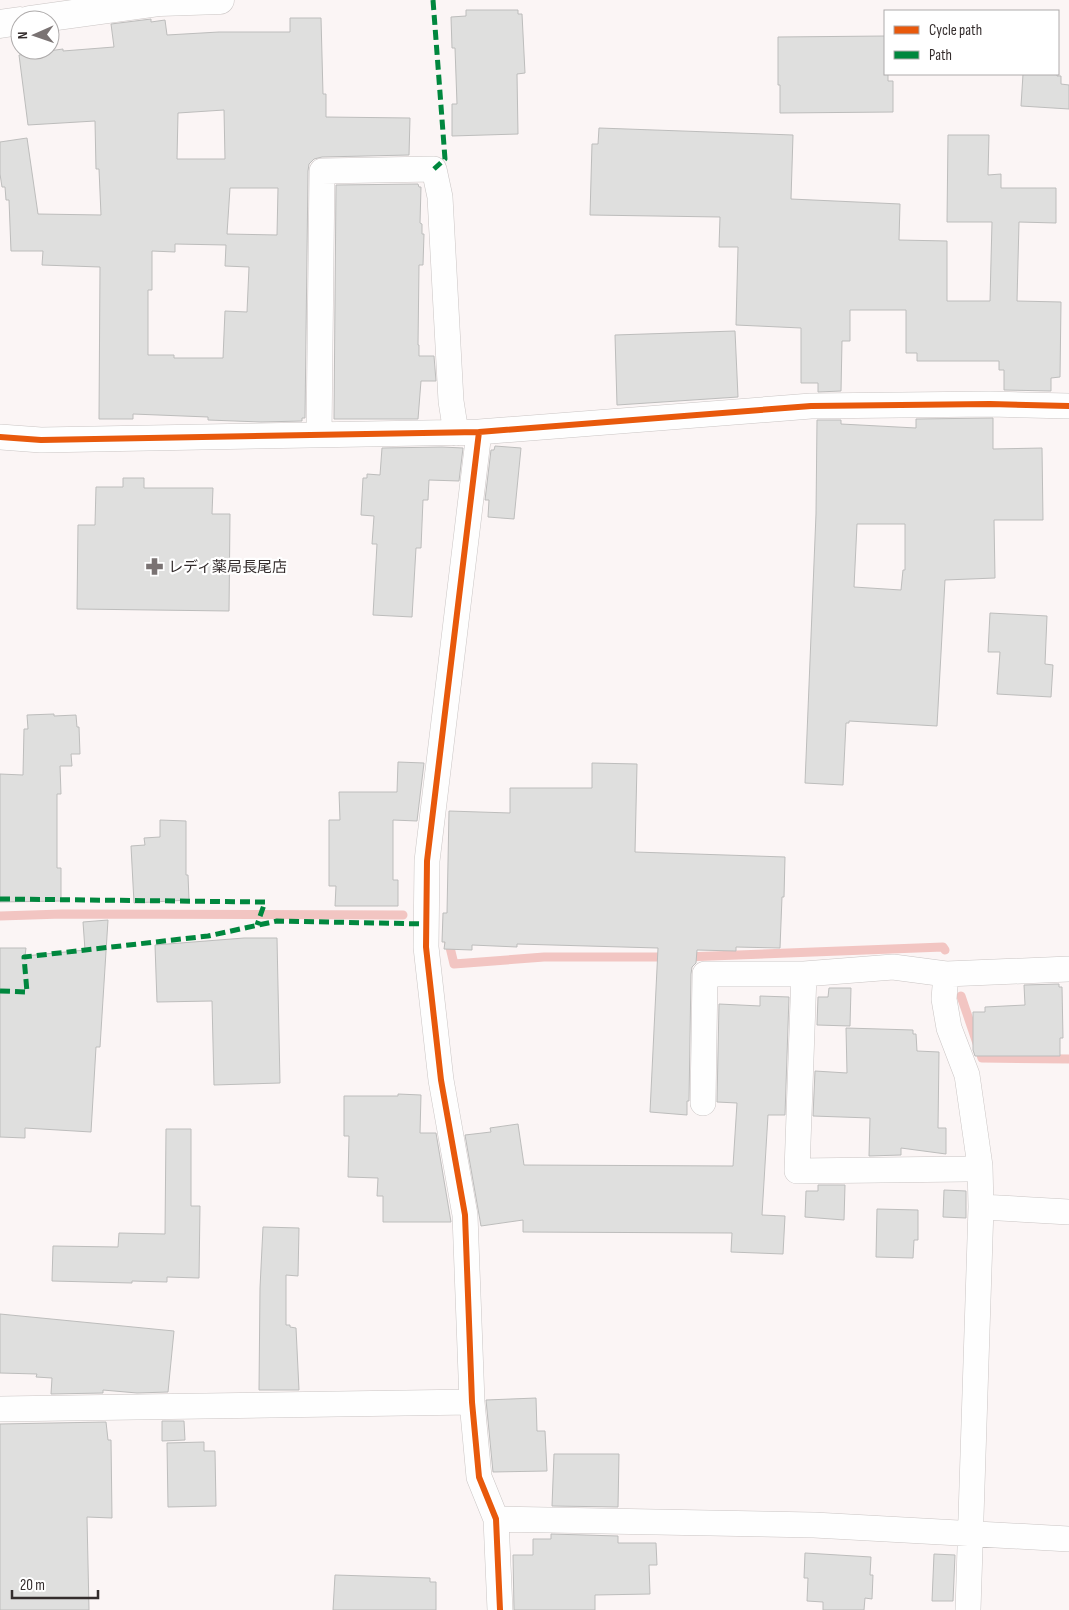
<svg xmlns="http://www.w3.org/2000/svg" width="1069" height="1610" font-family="'Sofia Sans Condensed','Noto Sans JP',sans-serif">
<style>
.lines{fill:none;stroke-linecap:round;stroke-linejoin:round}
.stream{stroke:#f2c5c2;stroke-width:9}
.building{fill:#dfdfde;stroke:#bdbdbc;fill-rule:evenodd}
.street-casing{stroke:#cac5c4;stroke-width:26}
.secondary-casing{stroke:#cac5c4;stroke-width:29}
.street{stroke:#fefefe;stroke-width:25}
.secondary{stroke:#fefefe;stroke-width:28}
.quiet{stroke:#00873e;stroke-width:5;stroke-dasharray:10 5;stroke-linecap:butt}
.cycleway-casing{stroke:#fff;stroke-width:9}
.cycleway{stroke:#e8590c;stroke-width:6}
.labels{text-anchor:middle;stroke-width:4.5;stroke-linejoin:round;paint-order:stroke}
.poi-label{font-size:15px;fill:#342d2d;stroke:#fff;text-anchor:start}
</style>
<rect width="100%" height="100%" fill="#fbf5f5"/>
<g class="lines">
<path class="stream" d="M 0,916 L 62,914 L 403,915
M 448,939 L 454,964 L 544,957 L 670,957
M 685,957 L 943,947 L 945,950
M 961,996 L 982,1058 L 1069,1059"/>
</g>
<path class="building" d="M 466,10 L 518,10 L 518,14 L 522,14 L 525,73 L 517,74 L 518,134 L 452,136 L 452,104 L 457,104 L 455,48 L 452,48 L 451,17 L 466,16 Z
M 290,18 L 321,18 L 323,94 L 326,94 L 326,117 L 410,118 L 409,155 L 322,157 L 314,159 L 309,164 L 308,171 L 305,418 L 302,418 L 302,421 L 261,422 L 208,420 L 208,417 L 133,414 L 133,419 L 99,419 L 100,267 L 42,265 L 43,251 L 11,251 L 9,200 L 6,200 L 5,187 L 2,187 L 0,174 L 0,142 L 27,138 L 38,214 L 101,215 L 99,169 L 96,169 L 95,121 L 28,125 L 19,55 L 63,49 L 63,51 L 114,47 L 111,24 L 151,19 L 151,22 L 165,20 L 167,35 L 219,32 L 290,32 ZM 224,110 L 225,159 L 177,159 L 178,113 ZM 230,188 L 278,188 L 277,235 L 227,234 ZM 175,244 L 226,245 L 225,266 L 249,267 L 247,312 L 225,311 L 223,358 L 174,358 L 174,355 L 148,355 L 148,290 L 152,290 L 152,251 L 175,252 Z
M 885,36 L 885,74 L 888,74 L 888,81 L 893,81 L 893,112 L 780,113 L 780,85 L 778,85 L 778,37 Z
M 1023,74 L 1057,74 L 1057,76 L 1061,76 L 1061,84 L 1069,85 L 1069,109 L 1021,106 Z
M 599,128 L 793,135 L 791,199 L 900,204 L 899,240 L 947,241 L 947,301 L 990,301 L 992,222 L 947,222 L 948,135 L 989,135 L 988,175 L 1001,174 L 1001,188 L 1056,188 L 1056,223 L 1019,222 L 1017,301 L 1061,302 L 1060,377 L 1051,378 L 1051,391 L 1004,390 L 1004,370 L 999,370 L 999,361 L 917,361 L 917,353 L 906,353 L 906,310 L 850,310 L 850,341 L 842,341 L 841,391 L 818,392 L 818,383 L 801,383 L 801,328 L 736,325 L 738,247 L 719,247 L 720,217 L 590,215 L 592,144 L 598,144 Z
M 418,184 L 419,187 L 421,187 L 420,223 L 422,224 L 422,234 L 424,234 L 423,265 L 419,265 L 418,345 L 419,345 L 419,356 L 434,356 L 436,381 L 421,381 L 418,419 L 334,419 L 336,185 Z
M 735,331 L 738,397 L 617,405 L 615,335 Z
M 993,418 L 993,449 L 1042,448 L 1043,520 L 994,520 L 995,578 L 945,580 L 937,726 L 849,721 L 849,723 L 846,723 L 843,785 L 805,783 L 816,514 L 817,420 L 841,420 L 841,424 L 916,428 L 916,419 ZM 857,524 L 905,524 L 905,570 L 903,570 L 901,590 L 854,587 Z
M 495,446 L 521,448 L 514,519 L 488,517 L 489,500 L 485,500 L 491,450 L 494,450 Z
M 442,447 L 463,448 L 459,481 L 429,480 L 428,500 L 423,500 L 421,548 L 416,548 L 412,617 L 373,615 L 377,544 L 372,544 L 374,516 L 361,515 L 363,478 L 367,478 L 367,474 L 380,475 L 382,448 Z
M 123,478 L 144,478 L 144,488 L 213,488 L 212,514 L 230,514 L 229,611 L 77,609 L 78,525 L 95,525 L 96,487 L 123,487 Z
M 990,613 L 1047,616 L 1045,664 L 1053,665 L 1051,697 L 997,694 L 1000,652 L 988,652 Z
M 54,714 L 54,716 L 76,715 L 77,727 L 79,727 L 80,754 L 71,754 L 72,766 L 60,766 L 61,794 L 57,794 L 57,868 L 61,868 L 61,901 L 0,902 L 0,774 L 23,775 L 24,729 L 28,729 L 27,715 Z
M 398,762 L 424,763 L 417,821 L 393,820 L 393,880 L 398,880 L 398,906 L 335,906 L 336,886 L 329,886 L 329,820 L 340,820 L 339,792 L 397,792 Z
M 592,763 L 637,764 L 635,852 L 785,857 L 784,897 L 782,897 L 780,948 L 736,947 L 736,951 L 697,950 L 696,963 L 692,967 L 691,974 L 689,1101 L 687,1101 L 687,1115 L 650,1112 L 658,948 L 517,944 L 517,947 L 472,945 L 472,950 L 444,949 L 445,942 L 442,942 L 443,913 L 447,913 L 449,811 L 510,813 L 510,788 L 592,788 Z
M 160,820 L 186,821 L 186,875 L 188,875 L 189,900 L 134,903 L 131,846 L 145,845 L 144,838 L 160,837 Z
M 108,920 L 100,1047 L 96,1047 L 91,1132 L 25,1128 L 25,1138 L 0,1137 L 0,948 L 26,948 L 25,956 L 85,950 L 83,922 Z
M 244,938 L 277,938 L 280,1083 L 214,1085 L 212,1001 L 157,1002 L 155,945 Z
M 1059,984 L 1059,987 L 1062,987 L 1063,1038 L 1060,1038 L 1060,1056 L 975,1056 L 973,1050 L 973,1012 L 985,1012 L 985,1007 L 1025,1005 L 1024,985 Z
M 829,988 L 851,988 L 850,1026 L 817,1025 L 818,997 L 828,997 Z
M 760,996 L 789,997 L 785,1115 L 768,1115 L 762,1215 L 785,1216 L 783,1254 L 731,1252 L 732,1233 L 523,1232 L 523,1220 L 481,1226 L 465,1135 L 491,1132 L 490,1128 L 518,1124 L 524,1165 L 733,1166 L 737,1103 L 717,1102 L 719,1004 L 760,1006 Z
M 846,1028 L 913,1030 L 913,1034 L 916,1034 L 917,1051 L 939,1052 L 938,1128 L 946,1128 L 946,1154 L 901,1148 L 901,1155 L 869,1156 L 870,1118 L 813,1116 L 815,1071 L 847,1073 Z
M 398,1094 L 421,1095 L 420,1133 L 436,1133 L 451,1222 L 383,1222 L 383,1196 L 377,1196 L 378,1178 L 348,1177 L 349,1136 L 344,1136 L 344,1096 L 398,1096 Z
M 166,1129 L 191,1129 L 191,1206 L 200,1206 L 199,1278 L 167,1277 L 167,1282 L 132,1281 L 132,1283 L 52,1281 L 53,1246 L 118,1247 L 119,1233 L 165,1234 Z
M 818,1185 L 845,1185 L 844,1220 L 805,1217 L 806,1191 L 818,1191 Z
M 944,1190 L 966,1191 L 966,1218 L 943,1217 Z
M 877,1209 L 918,1210 L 918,1240 L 914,1240 L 913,1258 L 876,1257 Z
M 263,1227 L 299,1228 L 298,1276 L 286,1275 L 286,1325 L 290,1325 L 290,1327 L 296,1328 L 299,1390 L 259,1390 L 260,1288 Z
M 0,1314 L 174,1331 L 168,1392 L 137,1393 L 103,1390 L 103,1393 L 51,1394 L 52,1378 L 36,1377 L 37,1374 L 0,1373 Z
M 536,1398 L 537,1431 L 545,1431 L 547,1471 L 493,1472 L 486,1400 Z
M 162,1421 L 184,1421 L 185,1440 L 162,1441 Z
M 106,1422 L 108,1440 L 111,1440 L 112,1518 L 87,1517 L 89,1610 L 0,1610 L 0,1424 Z
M 204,1442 L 204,1451 L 215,1451 L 216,1506 L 168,1507 L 167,1443 Z
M 554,1454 L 619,1454 L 618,1507 L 552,1506 Z
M 551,1534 L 618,1536 L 618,1543 L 656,1543 L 657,1565 L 649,1565 L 650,1594 L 595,1595 L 595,1610 L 514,1610 L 513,1555 L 533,1555 L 533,1539 L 551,1539 Z
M 805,1553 L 871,1557 L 870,1575 L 873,1575 L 872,1599 L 865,1598 L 864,1610 L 823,1610 L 823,1602 L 807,1601 L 808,1578 L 804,1578 Z
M 934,1554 L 955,1555 L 953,1601 L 932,1601 Z
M 335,1575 L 430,1578 L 430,1582 L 436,1582 L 436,1610 L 333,1610 Z"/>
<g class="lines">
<defs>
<path id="street" d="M 479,432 L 427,861 L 426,947 L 441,1080 L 465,1215 L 472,1402 L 479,1477 L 496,1519 L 500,1610
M 319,435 L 322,171 L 434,169 L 440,197 L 451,401 L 456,433
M 0,437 L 41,440 L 479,432 L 811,406 L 990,404 L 1069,406
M 804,974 L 797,1171 L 967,1169 L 980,1166
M 946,974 L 944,999 L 949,1028 L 967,1075 L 980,1166 L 981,1207 L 968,1610
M 703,1103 L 705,974 L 804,974 L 893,967 L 946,974 L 1069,969
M 981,1207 L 1069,1212
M 0,1409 L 472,1402
M 496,1519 L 814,1525 L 1069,1539"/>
<path id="secondary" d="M 29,20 L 160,2 L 220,0
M 0,24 L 20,21"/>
</defs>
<use href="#street" class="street-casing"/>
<use href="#secondary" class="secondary-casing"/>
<use href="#street" class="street"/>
<use href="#secondary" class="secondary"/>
<path class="quiet" d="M 433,0 L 445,159 L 434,169
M 0,899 L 265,902 L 257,925
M 0,991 L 27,992 L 24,957 L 208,936 L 277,921 L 426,924"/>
<defs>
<path id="cycleway" d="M 479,432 L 427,861 L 426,947 L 441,1080 L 465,1215 L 472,1402 L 479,1477 L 496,1519 L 500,1610
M 0,437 L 41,440 L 479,432 L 811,406 L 990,404 L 1069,406"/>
</defs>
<use href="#cycleway" class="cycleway-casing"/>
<use href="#cycleway" class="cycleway"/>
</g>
<defs>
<symbol id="pharmacy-bare" viewBox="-9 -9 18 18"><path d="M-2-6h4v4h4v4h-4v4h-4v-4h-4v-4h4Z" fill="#7a7373" stroke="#fff" stroke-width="2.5" paint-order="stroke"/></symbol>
</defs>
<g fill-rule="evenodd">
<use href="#pharmacy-bare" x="142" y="554" width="25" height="25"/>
</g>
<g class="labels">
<g class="poi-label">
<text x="168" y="572">レディ薬局長尾店</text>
</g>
</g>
<rect x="884" y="10" width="175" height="65" fill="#ffffff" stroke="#aeabab"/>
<rect x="894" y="26" width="25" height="8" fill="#e8590c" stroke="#aeabab"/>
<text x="929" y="35" font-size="15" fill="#342d2d">Cycle path</text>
<rect x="894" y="51" width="25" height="8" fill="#00873e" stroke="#aeabab"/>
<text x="929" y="60" font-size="15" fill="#342d2d">Path</text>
<g transform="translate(35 35) rotate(268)"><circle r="24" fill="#ffffff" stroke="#aeabab"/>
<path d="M0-4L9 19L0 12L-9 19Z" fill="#7a7373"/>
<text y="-8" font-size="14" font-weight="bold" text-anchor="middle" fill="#342d2d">N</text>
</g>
<path d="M12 1590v8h86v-8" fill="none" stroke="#342d2d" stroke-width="2.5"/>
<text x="20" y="1590" font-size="15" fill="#342d2d" stroke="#ffffff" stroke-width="4" paint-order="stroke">20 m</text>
</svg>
